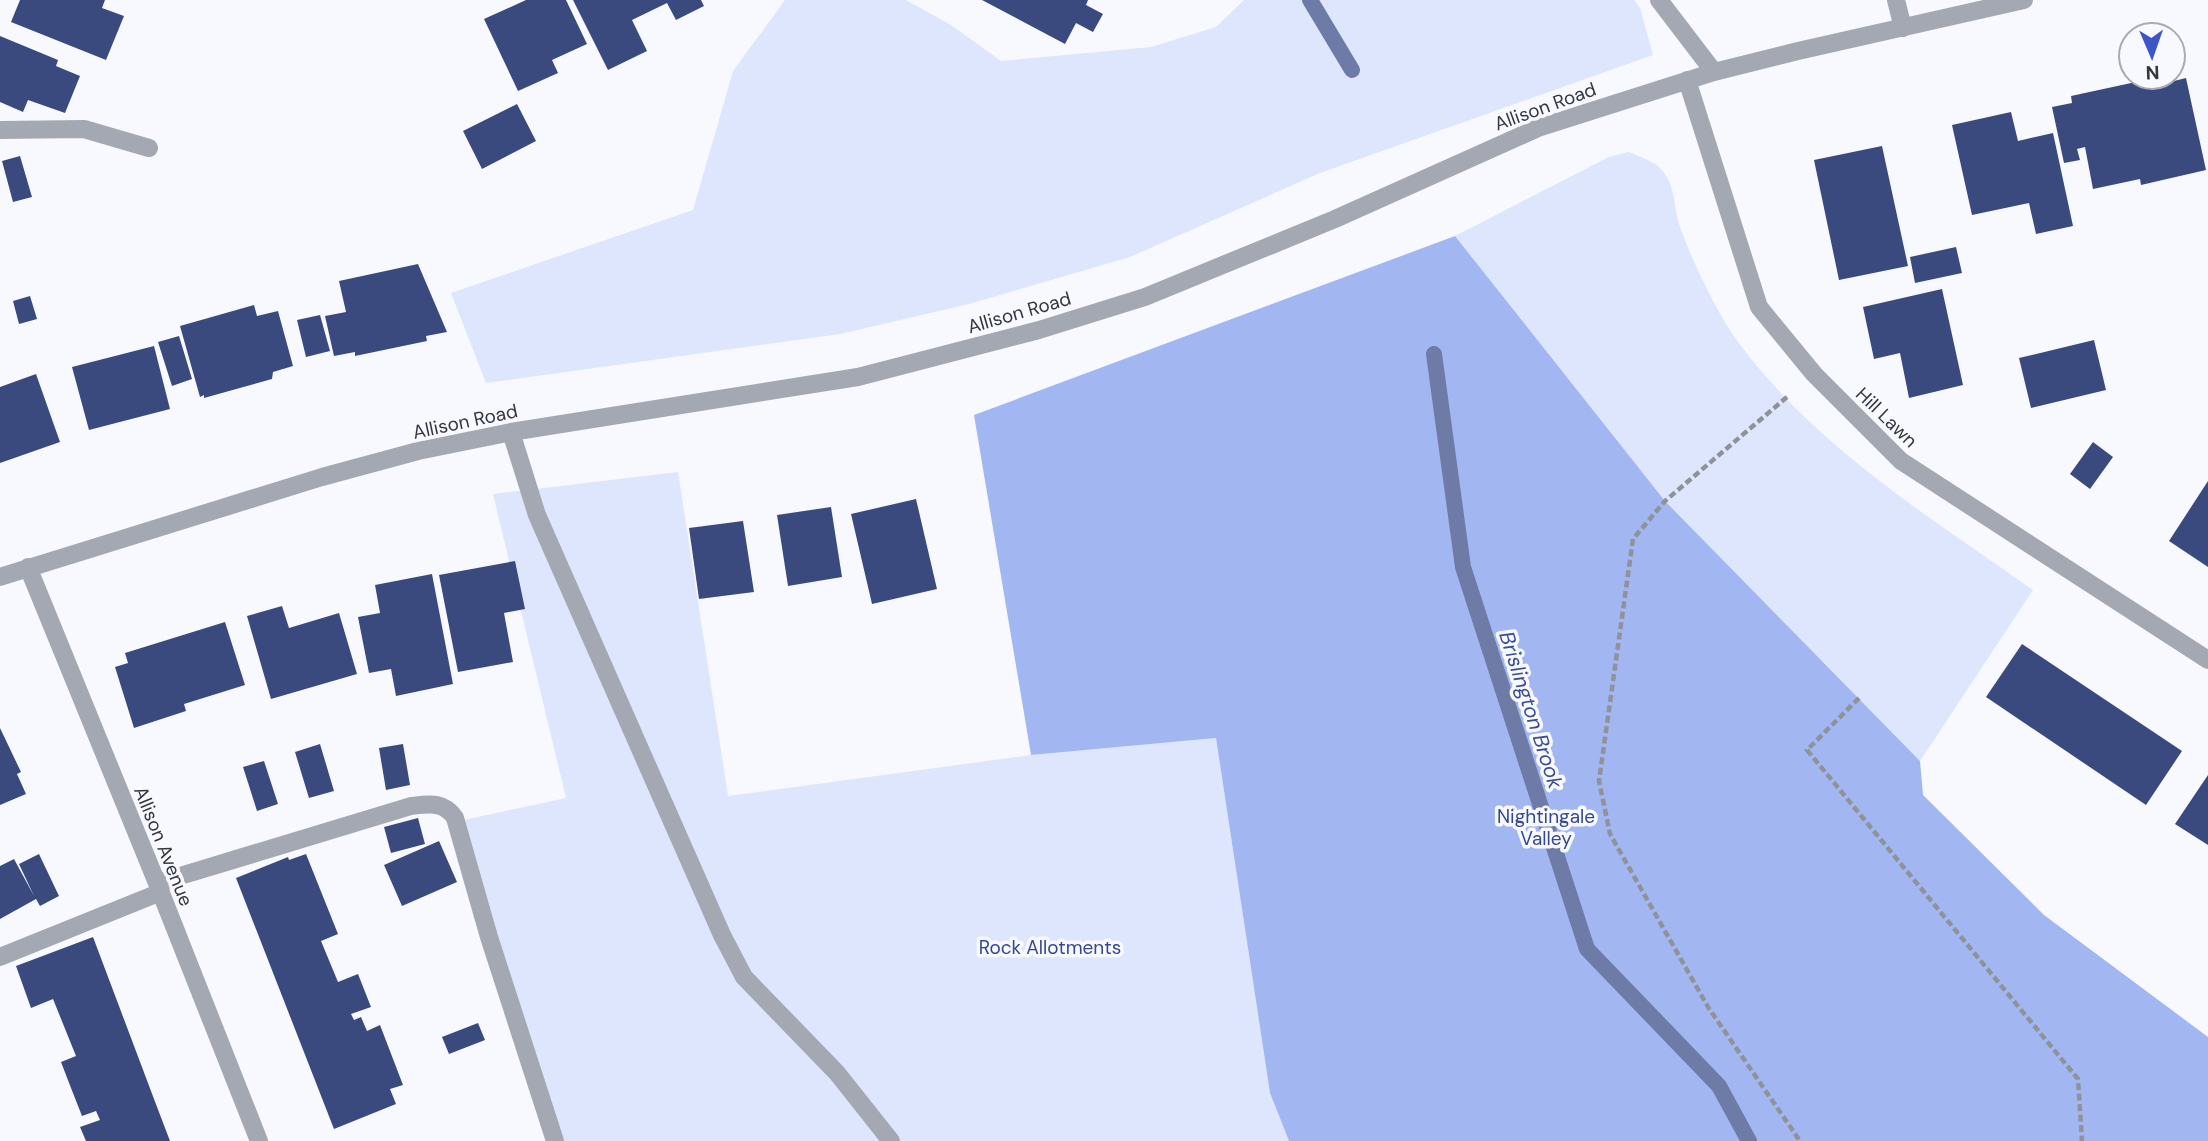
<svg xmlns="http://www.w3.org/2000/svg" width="2208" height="1141" font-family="'DM Sans',sans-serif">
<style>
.green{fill:#dde6fd}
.forest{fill:#a2b6f1}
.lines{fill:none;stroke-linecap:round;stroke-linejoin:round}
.stream{stroke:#6d7ba6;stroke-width:16}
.building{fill:#3b4a7e}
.path{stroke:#90929a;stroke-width:4.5;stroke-dasharray:7 3.5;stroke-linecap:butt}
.minor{stroke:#a4a8b3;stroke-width:18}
.labels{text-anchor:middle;stroke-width:7;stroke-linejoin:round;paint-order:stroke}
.street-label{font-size:19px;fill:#343741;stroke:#f7f9fe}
.park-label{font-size:19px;fill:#36478e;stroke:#f7f9fe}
.water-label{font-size:21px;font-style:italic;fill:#3b4e94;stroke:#f7f9fe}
</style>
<rect width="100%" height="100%" fill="#f7f9fe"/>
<path class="green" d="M 785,0 L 906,0 L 951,25 L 1001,61 L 1151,47 L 1216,27 L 1244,0 L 1634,0 L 1640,8 L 1653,55 L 1320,173 L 1130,257 L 969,304 L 840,334 L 486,383 L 451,293 L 693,210 L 733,71 Z
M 1629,152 C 1640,157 1654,161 1662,170 C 1676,187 1673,204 1679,224 C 1691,259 1717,313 1738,342 C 1816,447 1928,516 2033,590 L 1920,761 L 1665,501 L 1455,236 L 1609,157 Z
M 678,472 L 728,796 L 1031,755 L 1216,738 L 1270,1093 L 1289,1141 L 559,1141 L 459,821 L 566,798 L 493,494 Z"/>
<path class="forest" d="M 1455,236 L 1665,501 L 1920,761 L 1923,795 L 2044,915 L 2208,1037 L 2208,1141 L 1289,1141 L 1270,1093 L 1216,738 L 1031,755 L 974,415 Z"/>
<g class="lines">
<path class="stream" d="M 1310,0 L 1352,70
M 1434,354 L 1463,567 L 1587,949 L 1719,1086 L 1749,1141"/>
</g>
<path class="building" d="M 20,0 L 105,0 L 102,8 L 124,16 L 106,60 L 11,22 Z
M 526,0 L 566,0 L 587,44 L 552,60 L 558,73 L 518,91 L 484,19 Z
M 573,0 L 701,0 L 704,6 L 676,20 L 667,3 L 632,20 L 647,51 L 608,70 Z
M 982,0 L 1088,0 L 1086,5 L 1103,14 L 1093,32 L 1076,23 L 1065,44 Z
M 0,36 L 58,60 L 56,66 L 80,76 L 65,113 L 28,100 L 23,112 L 0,102 Z
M 2159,77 L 2169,77 L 2170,82 L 2186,78 L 2206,170 L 2141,185 L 2140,179 L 2093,189 L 2085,147 L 2077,149 L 2080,160 L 2064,163 L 2052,107 L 2072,103 L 2071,96 Z
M 517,104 L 536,141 L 482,169 L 463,131 Z
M 2011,112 L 2018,141 L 2053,133 L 2073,226 L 2036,234 L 2029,203 L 1972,215 L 1952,125 Z
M 1882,146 L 1908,266 L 1839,280 L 1814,160 Z
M 20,156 L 32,197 L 13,202 L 2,161 Z
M 1956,247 L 1962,273 L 1915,283 L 1910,257 Z
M 418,264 L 447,332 L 426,336 L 427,341 L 355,356 L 355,352 L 334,356 L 325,316 L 346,312 L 339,281 Z
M 1942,289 L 1963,385 L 1909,398 L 1900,353 L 1874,359 L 1863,307 Z
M 30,296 L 37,319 L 19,324 L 13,301 Z
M 254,305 L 257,316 L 278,311 L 293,366 L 273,372 L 272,379 L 204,398 L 204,395 L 200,397 L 180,326 Z
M 320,315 L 330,351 L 306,357 L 297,320 Z
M 179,336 L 192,379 L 172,386 L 158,342 Z
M 2094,340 L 2106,390 L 2031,408 L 2019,358 Z
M 154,346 L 170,409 L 89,430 L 72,367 Z
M 36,374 L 60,442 L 0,463 L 0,387 Z
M 2093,442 L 2113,457 L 2090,489 L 2070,474 Z
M 2208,481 L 2208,567 L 2169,541 Z
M 916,499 L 937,589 L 872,604 L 851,514 Z
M 831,507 L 842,577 L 788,586 L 777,515 Z
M 743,521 L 754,592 L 699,599 L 689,528 Z
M 515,561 L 525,609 L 504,613 L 513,662 L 458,672 L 439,575 Z
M 432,574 L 453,684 L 396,696 L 391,669 L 369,673 L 358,617 L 380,613 L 375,585 Z
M 282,606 L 289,628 L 339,613 L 357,674 L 271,699 L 247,616 Z
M 225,622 L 245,685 L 184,704 L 186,711 L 134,728 L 115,667 L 128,663 L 125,653 Z
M 2022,644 L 2182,751 L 2146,805 L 1986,697 Z
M 0,728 L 21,772 L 17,774 L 26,794 L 0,805 Z
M 320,744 L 334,791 L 309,798 L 295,752 Z
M 403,744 L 410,785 L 386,790 L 379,748 Z
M 264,761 L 278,804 L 257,811 L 243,767 Z
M 2208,775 L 2208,845 L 2175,824 Z
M 418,818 L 425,844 L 391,853 L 384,827 Z
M 439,841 L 457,882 L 402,906 L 384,865 Z
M 39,854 L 59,896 L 40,906 L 36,899 L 0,919 L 0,866 L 14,859 L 34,896 L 19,864 Z
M 306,854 L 338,934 L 321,941 L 338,982 L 358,974 L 371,1007 L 351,1014 L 354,1020 L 361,1017 L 367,1031 L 380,1025 L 403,1085 L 390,1089 L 396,1104 L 334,1129 L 236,878 L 288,857 L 289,860 Z
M 93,937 L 154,1099 L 170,1141 L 86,1141 L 80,1127 L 100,1120 L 96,1111 L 82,1116 L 71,1088 L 61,1062 L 76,1056 L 53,999 L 31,1008 L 16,966 Z
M 478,1023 L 485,1040 L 449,1054 L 442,1037 Z"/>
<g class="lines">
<path class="path" d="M 1787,397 L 1665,501 L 1633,539 L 1599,781 L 1610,834 L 1708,1007 L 1800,1141
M 1859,698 L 1807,750 L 2078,1079 L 2082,1141"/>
<path class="minor" d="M 1659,0 L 1714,72
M 1896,0 L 1903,28
M 1687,80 L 1759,307 L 1814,374 L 1901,461 L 2208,660
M 0,130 L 84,129 L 149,148
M 511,432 L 537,515 L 722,935 L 744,977 L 837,1073 L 891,1141
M 28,567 L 157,883 L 259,1141
M 0,577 L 322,477 L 418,451 L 511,432 L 858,377 L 1039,330 L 1145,297 L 1335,219 L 1538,128 L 1714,72 L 1798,51 L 2024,0
M 157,883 L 411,806 C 429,804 444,801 455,818 L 489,937 L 555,1141
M 0,957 L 161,892"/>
</g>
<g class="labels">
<g class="street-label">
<text transform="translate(1545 106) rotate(-20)" y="7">Allison Road</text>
<text transform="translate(1019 312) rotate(-16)" y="7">Allison Road</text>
<text transform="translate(1887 417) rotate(44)" y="7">Hill Lawn</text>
<text transform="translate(465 421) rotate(-12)" y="7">Allison Road</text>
<text transform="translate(164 846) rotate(68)" y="7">Allison Avenue</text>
</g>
<g class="park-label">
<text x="1546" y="823">Nightingale<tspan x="1546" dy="22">Valley</tspan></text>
<text x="1050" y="954">Rock Allotments</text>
</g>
<g class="water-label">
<text transform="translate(1531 710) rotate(72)" y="7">Brislington Brook</text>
</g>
</g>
<g transform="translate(2152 56) rotate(178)"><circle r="33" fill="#f7f9fe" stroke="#a9abb2" stroke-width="2"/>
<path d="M0-5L12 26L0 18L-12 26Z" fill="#3e55c8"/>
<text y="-10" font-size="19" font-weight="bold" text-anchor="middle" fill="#343741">N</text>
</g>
</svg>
